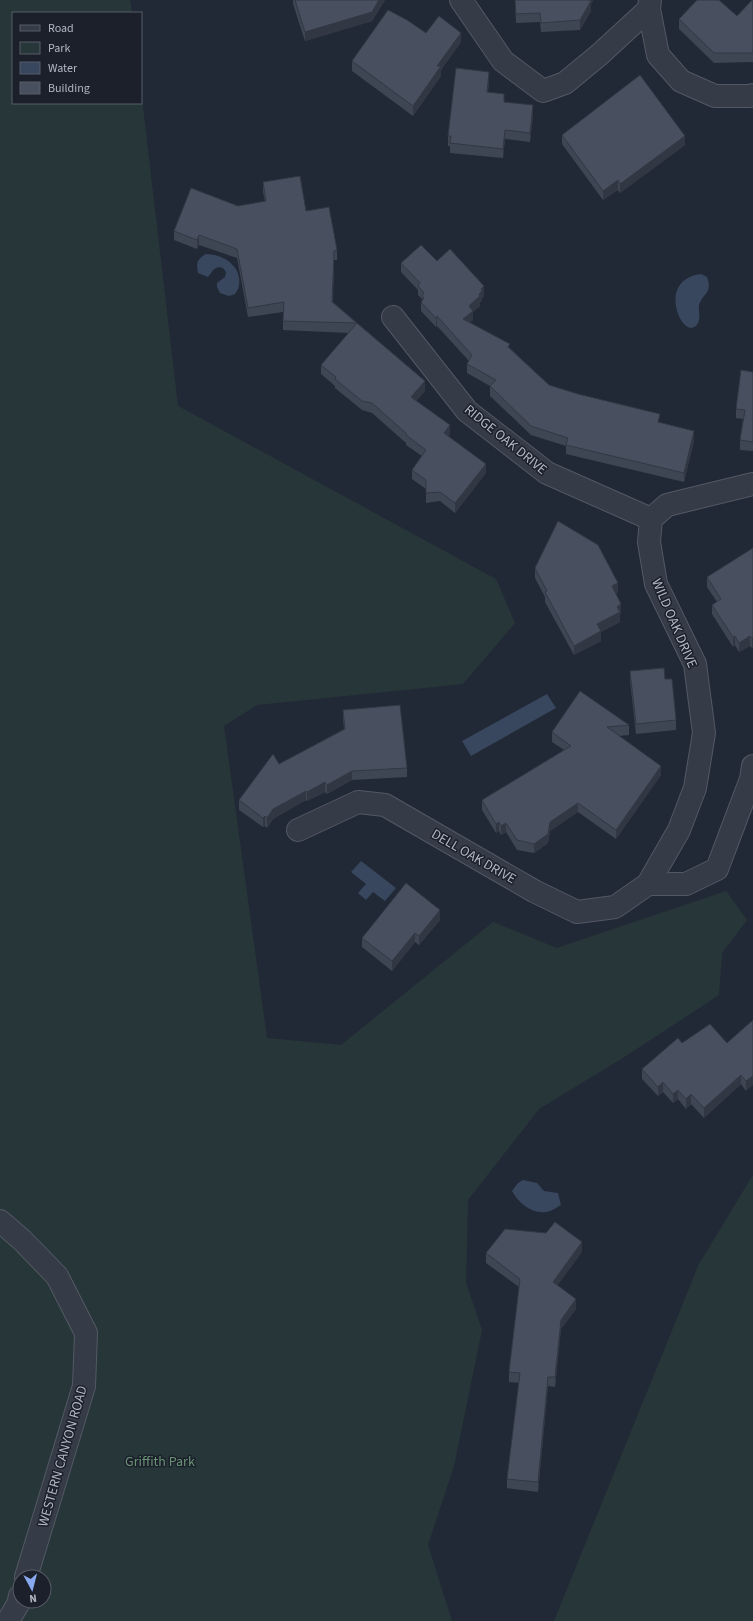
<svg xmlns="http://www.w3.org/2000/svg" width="753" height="1621" font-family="'Source Sans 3',sans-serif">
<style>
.green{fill:#273739;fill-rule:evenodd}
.water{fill:#38465e}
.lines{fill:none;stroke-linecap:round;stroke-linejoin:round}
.minor-casing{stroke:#535964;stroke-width:24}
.minor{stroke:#353b47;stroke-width:22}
.wall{fill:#3e4553}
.shaded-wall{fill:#323843}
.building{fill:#485060;stroke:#323843}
.labels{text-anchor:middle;stroke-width:3;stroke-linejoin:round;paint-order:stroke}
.street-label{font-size:14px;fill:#b0b6c3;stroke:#1b202b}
.park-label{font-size:14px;fill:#699275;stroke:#1b202b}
</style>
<rect width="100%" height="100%" fill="#222936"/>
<path class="green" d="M 0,0 L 130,0 L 132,13 L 13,13 L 13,103 L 141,103 L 141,90 L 178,406 L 496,579 L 515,623 L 463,684 L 257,705 L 224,726 L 267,1038 L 341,1045 L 493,922 L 557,948 L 726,891 L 747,920 L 722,953 L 719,995 L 626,1056 L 539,1109 L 468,1200 L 466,1283 L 482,1330 L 454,1466 L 428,1545 L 452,1621 L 0,1621 ZM 20,1577 L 44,1577 L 44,1601 L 20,1601 Z
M 753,1175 L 753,1621 L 554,1621 L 699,1264 Z"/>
<path class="water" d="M 206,254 C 223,254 242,266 239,285 C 239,288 237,291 235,294 L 229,296 L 220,293 L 217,287 L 217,283 L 225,277 L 226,272 L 223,268 L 219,267 L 214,269 L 208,277 L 198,273 C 196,263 197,259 206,254 Z
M 701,274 L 707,277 C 713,293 703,293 699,305 C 698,311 701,318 698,323 C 685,346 653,280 701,274 Z
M 547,694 L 556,708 L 471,756 L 462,741 Z
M 361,861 L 396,888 L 385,901 L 373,892 L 366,900 L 358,893 L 366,884 L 351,872 Z
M 523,1180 L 537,1183 L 544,1191 L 558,1193 L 561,1205 C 557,1207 553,1210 550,1211 C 534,1216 519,1204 512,1191 L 518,1183 Z"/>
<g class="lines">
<defs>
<path id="minor" d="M 461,0 L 503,61 L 543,91 L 565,83 L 599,55 L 649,9
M 650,0 L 649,9 L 658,55 L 681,81 L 715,96 L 750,96 L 753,95
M 393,317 L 467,411 L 547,473 L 651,519
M 298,830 L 358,802 L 385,805 L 534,891 L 577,912 L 615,907 L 648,884 L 679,830 L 695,788 L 704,733 L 695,664 L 656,584 L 649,542 L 651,519 L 667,505 L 753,484
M 648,884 L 686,884 L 717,869 L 751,779 L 753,766
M 0,1221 L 22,1240 L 57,1276 L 86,1333 L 84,1386 L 26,1577
M 8,1621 L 18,1604 L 20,1596"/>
</defs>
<use href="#minor" class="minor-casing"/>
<use href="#minor" class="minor"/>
</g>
<path class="wall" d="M 293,0 L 385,0 L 372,21 L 305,41 L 293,4 Z
M 515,0 L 593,0 L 591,4 L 591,11 L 580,30 L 541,32 L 540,22 L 516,23 Z
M 753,0 L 753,62 L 714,63 L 679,29 L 679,19 L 737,16 Z
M 426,33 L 461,42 L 441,70 L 441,76 L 413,116 L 352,71 L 352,61 Z
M 489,81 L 488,92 L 504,102 L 533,115 L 530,142 L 505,139 L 503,158 L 450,153 L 450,146 L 448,146 L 448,136 Z
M 562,135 L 685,145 L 620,193 L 618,190 L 603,200 L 562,144 Z
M 263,182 L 306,211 L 337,250 L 337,260 L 334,260 L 333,302 L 425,381 L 425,391 L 416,401 L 450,434 L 448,436 L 486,473 L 455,513 L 440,501 L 426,503 L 426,489 L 412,479 L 412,470 L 422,456 L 406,445 L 406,443 L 372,413 L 362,410 L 335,388 L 335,386 L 321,374 L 321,365 L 349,333 L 283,330 L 283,312 L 248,317 L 237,258 L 199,245 L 197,249 L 174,240 L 174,231 L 238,206 L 265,201 L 263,192 Z
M 437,261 L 484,296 L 482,298 L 482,301 L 480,302 L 480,306 L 473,312 L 473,320 L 470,322 L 510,348 L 549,385 L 660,422 L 694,441 L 684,482 L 566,454 L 566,446 L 531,435 L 490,396 L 490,386 L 467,373 L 467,364 L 469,361 L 437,326 L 436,327 L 421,311 L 421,302 L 422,301 L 422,299 L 418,295 L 418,290 L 401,272 L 401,263 Z
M 753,372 L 753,451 L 740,450 L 740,440 L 743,419 L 736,418 L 736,409 Z
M 753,548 L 753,647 L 752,648 L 750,646 L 739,652 L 735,645 L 733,647 L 712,614 L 712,605 L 717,602 L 707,587 L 707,577 Z
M 535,568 L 618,592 L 616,593 L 621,614 L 620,614 L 620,622 L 601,632 L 601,641 L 574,655 L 545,602 L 545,597 L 535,578 Z
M 630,671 L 665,679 L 676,720 L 676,730 L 636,734 L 630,681 Z
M 343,710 L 407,768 L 407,777 L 352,780 L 327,794 L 325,792 L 307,801 L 306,800 L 273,819 L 267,828 L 265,826 L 263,827 L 239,810 L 239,800 L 279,764 L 344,729 L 343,719 Z
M 629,725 L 629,735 L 619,736 L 661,775 L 616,839 L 578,812 L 550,831 L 548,843 L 534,853 L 517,850 L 506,832 L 501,835 L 499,831 L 496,833 L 482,810 L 482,800 L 564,750 L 552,742 L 552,732 Z
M 440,920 L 419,945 L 415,942 L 392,971 L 362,947 L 362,938 Z
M 753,1020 L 746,1091 L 741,1084 L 704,1118 L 691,1104 L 686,1109 L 678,1099 L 673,1103 L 663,1092 L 658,1096 L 642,1079 L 642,1069 L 682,1043 L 727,1043 Z
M 582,1252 L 557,1285 L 576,1309 L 561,1329 L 555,1387 L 548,1386 L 538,1492 L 507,1488 L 507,1479 L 519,1383 L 509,1382 L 509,1372 L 519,1287 L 486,1263 L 486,1253 Z"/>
<path class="shaded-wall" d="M 379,0 L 385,0 L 372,21 L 305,41 L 305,32 Z
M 588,0 L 593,0 L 591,4 L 591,11 L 580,30 L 580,20 Z
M 461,33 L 461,42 L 441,70 L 441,76 L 413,116 L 413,106 L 437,66 Z
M 489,72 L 489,81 L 487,102 L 487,92 Z
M 533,105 L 533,115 L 530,142 L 530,133 Z
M 505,130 L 505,139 L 503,158 L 503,149 Z
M 685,136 L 685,145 L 620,193 L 620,184 Z
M 618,180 L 618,190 L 603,200 L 603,191 Z
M 199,235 L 199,245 L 197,249 L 197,240 Z
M 484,286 L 484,296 L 482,298 L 482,301 L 480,302 L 480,306 L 473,312 L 473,320 L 463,328 L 463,319 L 469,306 L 479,294 L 481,289 Z
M 437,316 L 437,326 L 436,327 L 436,318 Z
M 425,381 L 425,391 L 411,407 L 411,397 Z
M 450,425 L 450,434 L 444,442 L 444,433 Z
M 694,431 L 694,441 L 684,482 L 684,473 Z
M 486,464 L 486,473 L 455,513 L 455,503 Z
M 618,583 L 618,592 L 612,595 L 612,586 Z
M 621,604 L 621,614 L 620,614 L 620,622 L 601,632 L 601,641 L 574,655 L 574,646 L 617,607 Z
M 735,636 L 735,645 L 733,647 L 733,637 Z
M 750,636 L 750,646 L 739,652 L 739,643 Z
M 752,638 L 753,638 L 753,647 L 752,648 Z
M 661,766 L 661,775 L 616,839 L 616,830 Z
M 352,771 L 352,780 L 327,794 L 327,785 Z
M 325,782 L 325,792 L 307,801 L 307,792 Z
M 306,791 L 306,800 L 273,819 L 267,828 L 267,818 L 273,809 Z
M 578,803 L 578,812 L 550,831 L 548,843 L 534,853 L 534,844 L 550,822 Z
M 265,816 L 265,826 L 263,827 L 263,818 Z
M 499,822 L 499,831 L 496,833 L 496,824 Z
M 506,823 L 506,832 L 501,835 L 501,826 Z
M 440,910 L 440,920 L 419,945 L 419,936 Z
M 415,933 L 415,942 L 392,971 L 392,961 Z
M 741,1075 L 741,1084 L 704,1118 L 704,1108 Z
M 753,1076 L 753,1085 L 746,1091 L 746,1081 Z
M 663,1082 L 663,1092 L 658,1096 L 658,1087 Z
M 678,1090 L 678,1099 L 673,1103 L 673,1094 Z
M 691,1094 L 691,1104 L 686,1109 L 686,1099 Z
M 582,1242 L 582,1252 L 553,1292 L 553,1282 Z
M 576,1299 L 576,1309 L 561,1329 L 555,1387 L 555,1377 L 561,1320 Z
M 548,1377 L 548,1386 L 538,1492 L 538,1482 Z"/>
<path class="building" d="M 295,0 L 379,0 L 372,12 L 305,32 Z
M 515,0 L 589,0 L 591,1 L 580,20 L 541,23 L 540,13 L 516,14 Z
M 697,0 L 719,0 L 737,16 L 752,0 L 753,0 L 753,53 L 714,53 L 679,19 Z
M 388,10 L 407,20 L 426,33 L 439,16 L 461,33 L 437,66 L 441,66 L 413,106 L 352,61 Z
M 456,68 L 489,72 L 487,92 L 504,94 L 504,102 L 533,105 L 530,133 L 505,130 L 503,149 L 450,143 L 451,136 L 448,136 Z
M 640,75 L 685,136 L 620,184 L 618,180 L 603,191 L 562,135 Z
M 300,176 L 306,211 L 329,207 L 337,250 L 334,251 L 332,302 L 425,381 L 411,397 L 450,425 L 444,433 L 486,464 L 455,503 L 440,492 L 426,493 L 426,480 L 412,470 L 426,450 L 406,435 L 407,434 L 372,403 L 362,401 L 335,379 L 336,377 L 321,365 L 357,323 L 283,321 L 284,302 L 248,308 L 237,249 L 199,235 L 197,240 L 174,231 L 191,188 L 238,206 L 266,201 L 263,182 Z
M 421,245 L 437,261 L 450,249 L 484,286 L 481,289 L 482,291 L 479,294 L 480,296 L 469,306 L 473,311 L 463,319 L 510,344 L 508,347 L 549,385 L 578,394 L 660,414 L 658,422 L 694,431 L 684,473 L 566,445 L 568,438 L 531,426 L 490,386 L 496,380 L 467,364 L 472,355 L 437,316 L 436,318 L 421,302 L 424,298 L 422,296 L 424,293 L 418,286 L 420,283 L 401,263 Z
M 741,370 L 753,372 L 753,442 L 740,440 L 745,410 L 736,409 Z
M 558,521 L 598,545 L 618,583 L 612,586 L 621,604 L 617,607 L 620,612 L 597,624 L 601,631 L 574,646 L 545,592 L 547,591 L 535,568 Z
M 753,548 L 753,638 L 752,638 L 750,636 L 739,643 L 735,636 L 733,637 L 712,605 L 721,599 L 707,577 Z
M 664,668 L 665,679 L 672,679 L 676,720 L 636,724 L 630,671 Z
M 580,691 L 629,725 L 607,727 L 661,766 L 616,830 L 578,803 L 550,822 L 548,834 L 534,844 L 517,840 L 506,823 L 501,826 L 499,822 L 496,824 L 482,800 L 571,746 L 552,732 Z
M 400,705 L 407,768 L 352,771 L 327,785 L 325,782 L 307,792 L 306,791 L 273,809 L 267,818 L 265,816 L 263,818 L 239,800 L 273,754 L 279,764 L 345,729 L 343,710 Z
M 406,883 L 440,910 L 419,936 L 415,933 L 392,961 L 362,938 Z
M 753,1020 L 753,1076 L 746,1081 L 741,1075 L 704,1108 L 691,1094 L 686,1099 L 678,1090 L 673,1094 L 663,1082 L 658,1087 L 642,1069 L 678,1038 L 682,1043 L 710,1024 L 727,1043 Z
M 555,1222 L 582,1242 L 553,1282 L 576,1299 L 561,1320 L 555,1377 L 548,1377 L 538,1482 L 507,1479 L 520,1373 L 509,1372 L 520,1279 L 486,1253 L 505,1229 L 546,1233 Z"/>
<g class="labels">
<g class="street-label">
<text transform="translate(506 439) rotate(39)" y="5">RIDGE OAK DRIVE</text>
<text transform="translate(675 623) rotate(67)" y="5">WILD OAK DRIVE</text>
<text transform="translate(474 856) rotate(30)" y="5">DELL OAK DRIVE</text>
<text transform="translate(62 1456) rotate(-74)" y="5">WESTERN CANYON ROAD</text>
</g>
<g class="park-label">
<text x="160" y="1466">Griffith Park</text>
</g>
</g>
<rect x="12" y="12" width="130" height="92" fill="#1b202b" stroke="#575c68"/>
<rect x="20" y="25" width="20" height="6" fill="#353b47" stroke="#575c68"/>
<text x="48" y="32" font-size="12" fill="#b0b6c3">Road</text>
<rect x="20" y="42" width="20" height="12" fill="#273739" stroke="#575c68"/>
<text x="48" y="52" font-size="12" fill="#b0b6c3">Park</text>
<rect x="20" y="62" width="20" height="12" fill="#38465e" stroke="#575c68"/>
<text x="48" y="72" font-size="12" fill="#b0b6c3">Water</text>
<rect x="20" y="82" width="20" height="12" fill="#485060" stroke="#575c68"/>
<text x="48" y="92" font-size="12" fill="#b0b6c3">Building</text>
<g transform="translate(32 1589) rotate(173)"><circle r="19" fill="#1b202b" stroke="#575c68"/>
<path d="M0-3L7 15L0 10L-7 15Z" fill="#88a8ef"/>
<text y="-6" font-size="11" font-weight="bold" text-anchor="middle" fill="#b0b6c3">N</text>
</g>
</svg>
